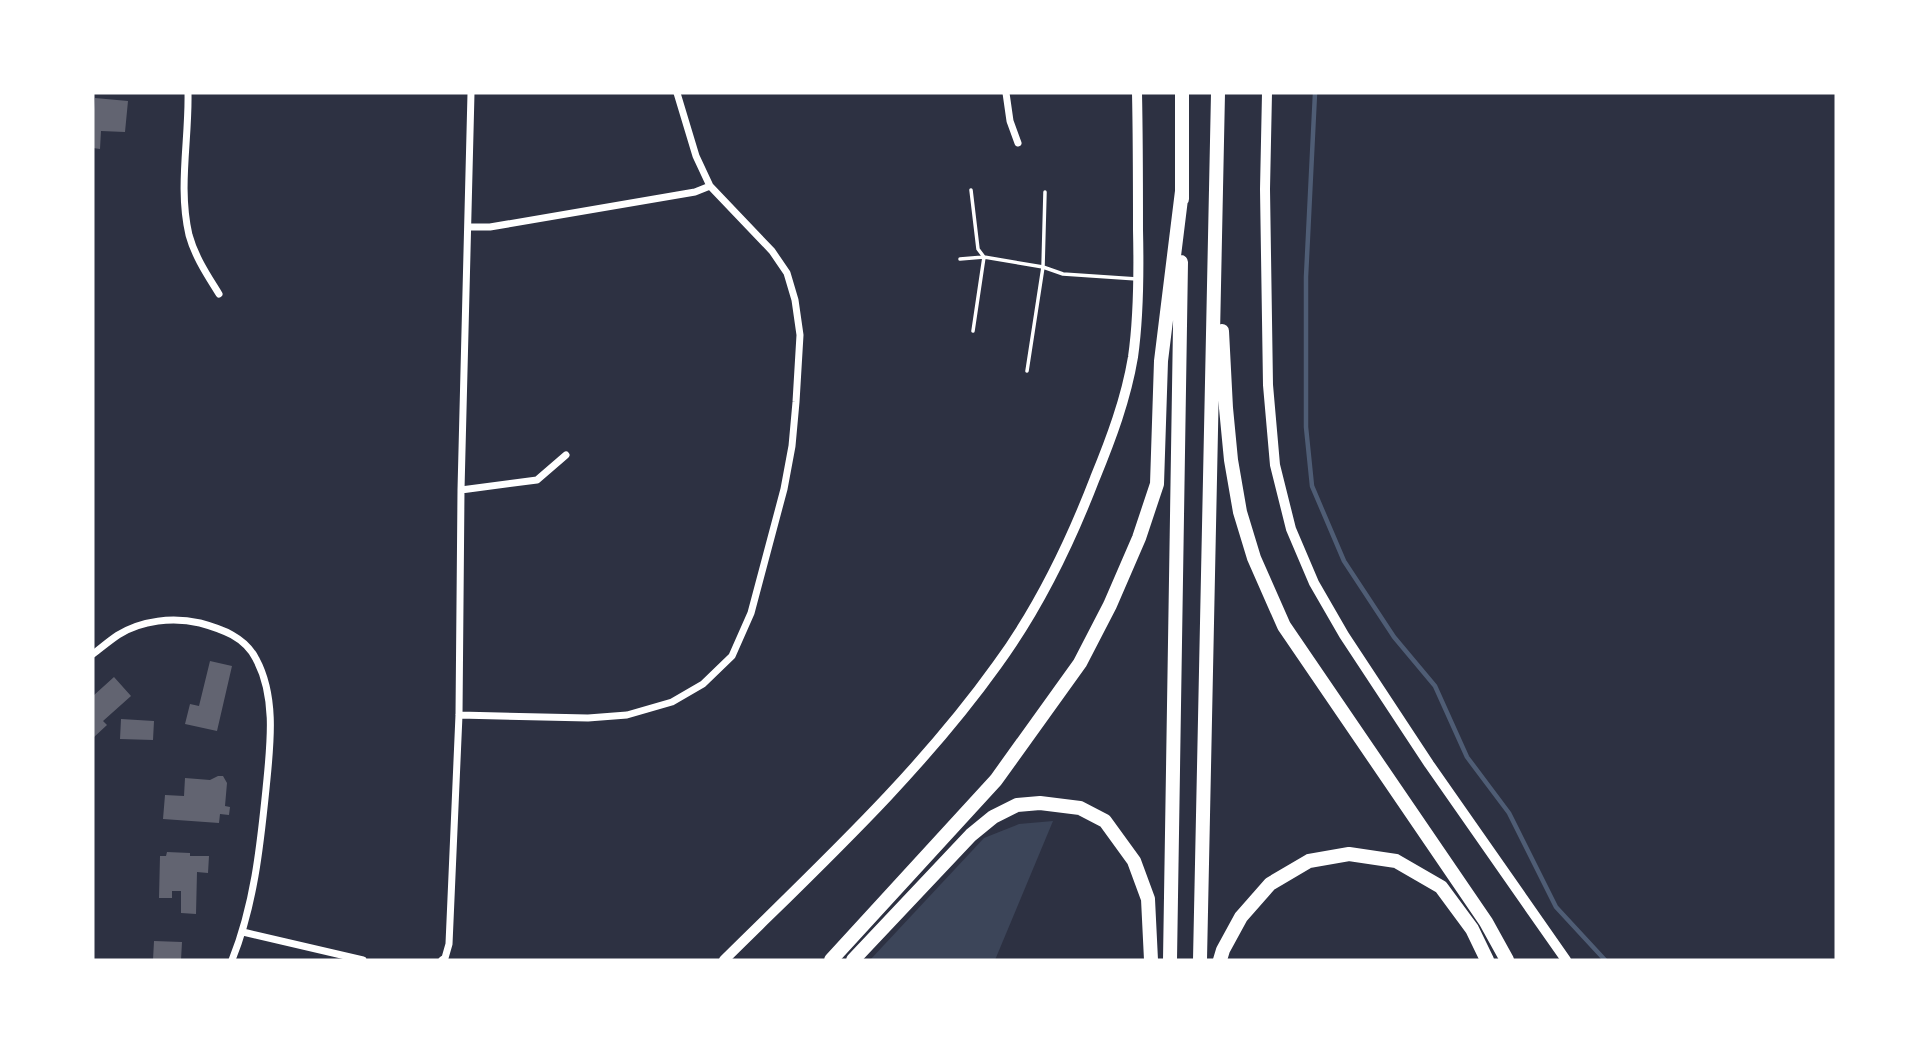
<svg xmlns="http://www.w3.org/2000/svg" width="1929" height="1053" font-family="Manrope,sans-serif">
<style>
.green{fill:#3c4559}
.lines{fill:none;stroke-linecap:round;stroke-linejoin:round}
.stream{stroke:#4f5d75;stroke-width:4.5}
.building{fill:#626471}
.service{stroke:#fff;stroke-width:3.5}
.minor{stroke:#fff;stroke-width:7}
.tertiary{stroke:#fff;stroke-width:10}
.motorway{stroke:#fff;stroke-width:14}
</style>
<rect width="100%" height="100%" fill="#2d3142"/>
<path class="green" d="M 1053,821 L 995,960 L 870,960 L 984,838 L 1019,824 Z"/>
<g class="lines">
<path class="stream" d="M 1315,93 L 1306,277 L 1306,427 L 1312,486 L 1344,561 L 1394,637 L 1435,686 L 1467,757 L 1509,813 L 1556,907 L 1605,960"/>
</g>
<path class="building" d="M 95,98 L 128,101 L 125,132 L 101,131 L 100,149 L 93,148 L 93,109 L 94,109 Z
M 210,661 L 232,666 L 217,731 L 185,724 L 190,704 L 199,706 Z
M 114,677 L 131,696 L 103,721 L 107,725 L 93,738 L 93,696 Z
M 121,719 L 154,721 L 153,740 L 120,739 Z
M 218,776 L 223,776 L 227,783 L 225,806 L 230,807 L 229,815 L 220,814 L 219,823 L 163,819 L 165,795 L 184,796 L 185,778 L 210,780 Z
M 167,852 L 190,853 L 190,856 L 209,856 L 208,873 L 197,872 L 196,914 L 181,913 L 181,891 L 172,891 L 172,898 L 159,898 L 160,856 L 166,856 Z
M 154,941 L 182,942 L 181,960 L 153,960 Z"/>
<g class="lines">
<path class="service" d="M 971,190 L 978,249 L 984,257 L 973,331
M 960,259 L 984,257 L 1043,267 L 1063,274 L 1137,279
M 1027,371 L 1043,267 L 1045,192"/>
<path class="minor" d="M 188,93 C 189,140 178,188 189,235 C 195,257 208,276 219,294
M 1006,93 L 1010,121 L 1018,143
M 469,227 L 490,227 L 695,192 L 710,186
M 461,490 L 537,480 L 566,455
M 93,654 C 101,648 109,641 118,635 C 142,620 173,617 200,623 C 222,629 245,637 256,659 C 277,698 270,747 266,789 C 260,848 254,905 232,960
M 459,715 L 588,718 L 627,715 L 672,702 L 703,684 L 732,656 L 751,613 L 784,489 L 792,446 L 796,402 L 800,335 L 795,300 L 787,273 L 772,251 L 710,186 L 696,156 L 677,93
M 243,932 L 363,960
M 442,960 L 445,958 L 449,944 L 459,715 L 461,490 L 471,93"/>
<path class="tertiary" d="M 1267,93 L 1265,189 L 1268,385 L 1275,465 L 1291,529 L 1314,583 L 1344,635 L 1429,764 L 1566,960
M 724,960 C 819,866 919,774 997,665 C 1038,609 1070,543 1095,478 C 1111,439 1126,399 1133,357 C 1139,315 1139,273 1138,230 C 1138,185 1138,139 1137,93"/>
<path class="motorway" d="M 1182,199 L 1182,93
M 1222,331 L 1226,408 L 1231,460 L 1240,512 L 1254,558 L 1284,626 L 1486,922 L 1507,960
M 831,960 L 996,780 L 1080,663 L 1110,605 L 1139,538 L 1157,484 L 1161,361 L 1182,191
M 853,960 L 971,835 L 993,817 L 1017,805 L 1040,803 L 1080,808 L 1105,821 L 1134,861 L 1148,899 L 1151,960
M 1170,960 L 1181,262
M 1200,960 L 1218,93
M 1220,960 L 1223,950 L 1241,917 L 1270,884 L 1309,861 L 1349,854 L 1396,861 L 1441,887 L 1472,929 L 1487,960"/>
</g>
<rect width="1929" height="1053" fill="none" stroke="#ffffff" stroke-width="189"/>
</svg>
